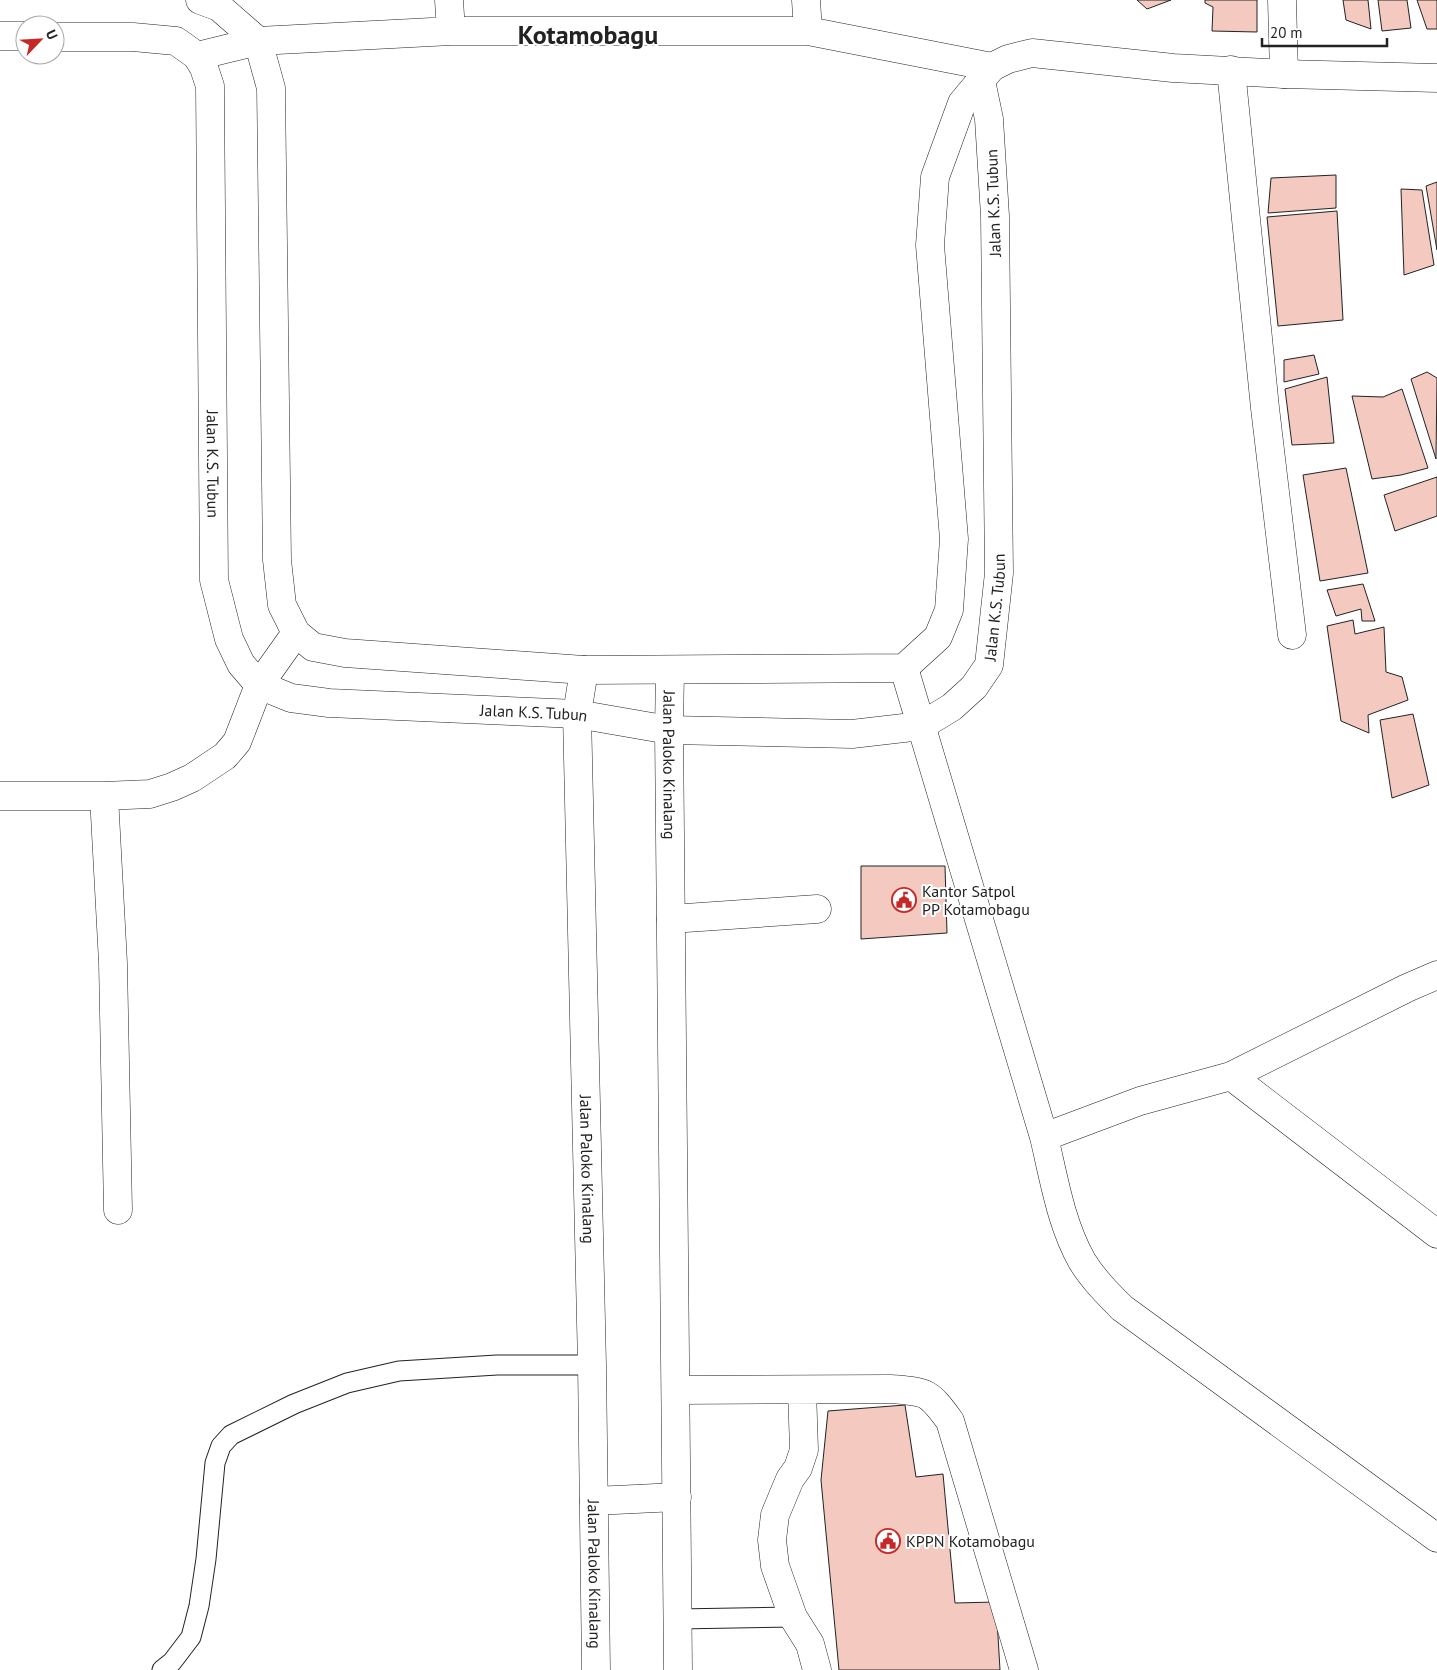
<svg xmlns="http://www.w3.org/2000/svg" width="1437" height="1670" font-family="'PT Sans',sans-serif">
<style>
.building{fill:#f3c9c0;stroke:#222}
.lines{fill:none;stroke-linecap:round;stroke-linejoin:round}
.service-casing{stroke:#222;stroke-width:21}
.minor-casing{stroke:#222;stroke-width:29}
.tertiary-casing{stroke:#222;stroke-width:29}
.trunk-casing{stroke:#222;stroke-width:29}
.service{stroke:#fff;stroke-width:19}
.minor{stroke:#fff;stroke-width:28}
.tertiary{stroke:#fff;stroke-width:28}
.trunk{stroke:#fff;stroke-width:28}
.labels{text-anchor:middle;stroke-width:4;stroke-linejoin:round;paint-order:stroke}
.street-label{font-size:16px;fill:#222;stroke:#fff}
.poi-label{font-size:16px;fill:#222;stroke:#fff;text-anchor:start}
.town-label{font-size:26px;font-weight:bold;fill:#222;stroke:#fff}
</style>
<rect width="100%" height="100%" fill="#fff"/>
<path class="building" d="M 1137,0 L 1171,0 L 1147,9 Z
M 1205,0 L 1257,0 L 1257,32 L 1212,31 L 1213,7 L 1205,3 Z
M 1343,0 L 1368,0 L 1371,29 L 1346,20 Z
M 1378,0 L 1407,0 L 1411,28 L 1382,31 Z
M 1417,0 L 1437,0 L 1437,29 L 1427,29 Z
M 1336,175 L 1336,208 L 1268,213 L 1271,178 Z
M 1437,182 L 1437,250 L 1426,186 Z
M 1401,189 L 1422,190 L 1434,265 L 1404,275 Z
M 1337,211 L 1343,320 L 1278,326 L 1267,217 Z
M 1314,355 L 1319,374 L 1284,382 L 1284,360 Z
M 1427,372 L 1437,378 L 1436,459 L 1411,379 Z
M 1327,377 L 1334,443 L 1292,445 L 1285,389 Z
M 1402,389 L 1428,468 L 1401,475 L 1372,479 L 1352,396 L 1383,397 Z
M 1346,468 L 1368,573 L 1320,581 L 1303,475 Z
M 1437,477 L 1437,516 L 1395,531 L 1384,495 Z
M 1363,584 L 1375,621 L 1362,621 L 1361,609 L 1336,616 L 1327,590 Z
M 1353,620 L 1355,634 L 1384,627 L 1386,672 L 1402,677 L 1408,700 L 1368,715 L 1369,733 L 1341,721 L 1327,626 Z
M 1413,714 L 1429,785 L 1392,798 L 1380,720 Z
M 861,866 L 945,866 L 947,933 L 861,939 Z
M 905,1405 L 916,1477 L 943,1474 L 955,1603 L 996,1602 L 1000,1670 L 839,1670 L 821,1480 L 828,1411 Z"/>
<g class="lines">
<defs>
<path id="service" d="M 677,1619 L 793,1617
M 162,1670 L 172,1662 L 191,1637 L 199,1606 L 206,1559 L 215,1463 L 221,1446 L 231,1435 L 294,1404 L 347,1383 L 399,1371 L 497,1365 L 592,1365"/>
<path id="minor" d="M 449,0 L 451,31
M 806,0 L 808,31
M 1282,0 L 1284,74
M 197,56 L 258,41 L 451,31 L 808,31 L 992,67
M 1231,70 L 1265,408 L 1292,635
M 904,668 L 1044,1137 C 1054,1179 1061,1224 1082,1261 C 1093,1279 1108,1294 1122,1308 L 1437,1538
M 0,796 L 104,796 L 150,794 L 172,787 L 192,778 L 225,756 L 237,742 L 259,685 L 296,633
M 104,796 L 113,963 L 118,1210
M 671,919 L 817,909
M 1231,1076 L 1437,1234
M 1044,1137 L 1140,1101 L 1231,1076 L 1407,988 L 1437,975
M 676,1390 L 891,1389 C 927,1392 928,1391 950,1421 L 1024,1670
M 802,1390 L 804,1450 L 798,1468 L 790,1479 L 775,1515 L 772,1540 L 775,1566 L 793,1617 L 810,1644 L 817,1670"/>
<g id="tertiary">
<path id="s1" d="M 584,670 L 577,714 L 592,1365 L 596,1670"/>
<path id="s2" d="M 670,670 L 669,730 L 678,1670"/>
<path d="M 594,1501 L 677,1497"/>
</g>
<g id="trunk">
<path d="M 200,0 L 219,7 L 258,41 L 271,88 L 277,560 L 282,605 L 296,633 L 313,647 L 345,653 L 584,670 L 904,668 L 938,637 L 949,610 L 954,539 L 930,245 L 935,177 L 962,103 L 992,67 L 1008,59 L 1032,53 L 1173,68 L 1284,74 L 1437,78"/>
<path d="M 0,36 L 25,36"/>
<path id="s3" d="M 55,37 L 133,37 L 176,41 L 197,56 L 204,68 L 210,86 L 214,580 L 229,639 L 241,664 L 259,685 L 291,698 L 329,703 L 577,714 L 669,730 L 852,734 L 921,726 L 952,707 L 974,687 L 989,665 L 999,573 L 995,216 L 989,119 L 981,81"/>
</g>
</defs>
<use href="#service" class="service-casing"/>
<use href="#minor" class="minor-casing"/>
<use href="#tertiary" class="tertiary-casing"/>
<use href="#trunk" class="trunk-casing"/>
<use href="#service" class="service"/>
<use href="#minor" class="minor"/>
<use href="#tertiary" class="tertiary"/>
<use href="#trunk" class="trunk"/>
</g>
<defs>
<symbol id="civic-ring" viewBox="-11 -11 22 22"><circle r="9.5" fill="#fff" stroke="#c62828" stroke-width="1.5"/><path d="M-.6-6.5H3V-4.5H.6V-3L4-1V1h2V6H-6V1h2V-1L-.6-3ZM-1.2 2.5V6h2.4V2.5Z" fill="#c62828"/></symbol>
</defs>
<g fill-rule="evenodd">
<use href="#civic-ring" x="890" y="886" width="28" height="28"/>
<use href="#civic-ring" x="874" y="1527" width="28" height="28"/>
</g>
<g class="labels">
<g class="street-label">
<text transform="translate(993 203) rotate(-92)" y="6">Jalan K.S. Tubun</text>
<text dy="6" stroke="none"><textPath href="#s3" startOffset="558">Jalan K.S. Tubun</textPath></text>
<text dy="6" stroke="none"><textPath href="#s3" startOffset="1608">Jalan K.S. Tubun</textPath></text>
<text dy="6" stroke="none"><textPath href="#s3" startOffset="1068">Jalan K.S. Tubun</textPath></text>
<text dy="6" stroke="none"><textPath href="#s2" startOffset="95">Jalan Paloko Kinalang</textPath></text>
<text dy="6" stroke="none"><textPath href="#s1" startOffset="500">Jalan Paloko Kinalang</textPath></text>
<text dy="6" stroke="none"><textPath href="#s1" startOffset="905">Jalan Paloko Kinalang</textPath></text>
</g>
<g class="poi-label">
<text x="922" y="897">Kantor Satpol<tspan x="922" dy="18">PP Kotamobagu</tspan></text>
<text x="906" y="1547">KPPN Kotamobagu</text>
</g>
<g class="town-label">
<text x="588" y="44">Kotamobagu</text>
</g>
</g>
<g transform="translate(40 40) rotate(65)"><circle r="24" fill="#ffffff" stroke="#a7a7a7"/>
<path d="M0-4L9 19L0 12L-9 19Z" fill="#c62828"/>
<text y="-8" font-size="14" font-weight="bold" text-anchor="middle" fill="#222222">U</text>
</g>
<path d="M1262 38v8h125v-8" fill="none" stroke="#222222" stroke-width="2.5"/>
<text x="1270" y="38" font-size="15" fill="#222222" stroke="#ffffff" stroke-width="4" paint-order="stroke">20 m</text>
</svg>
